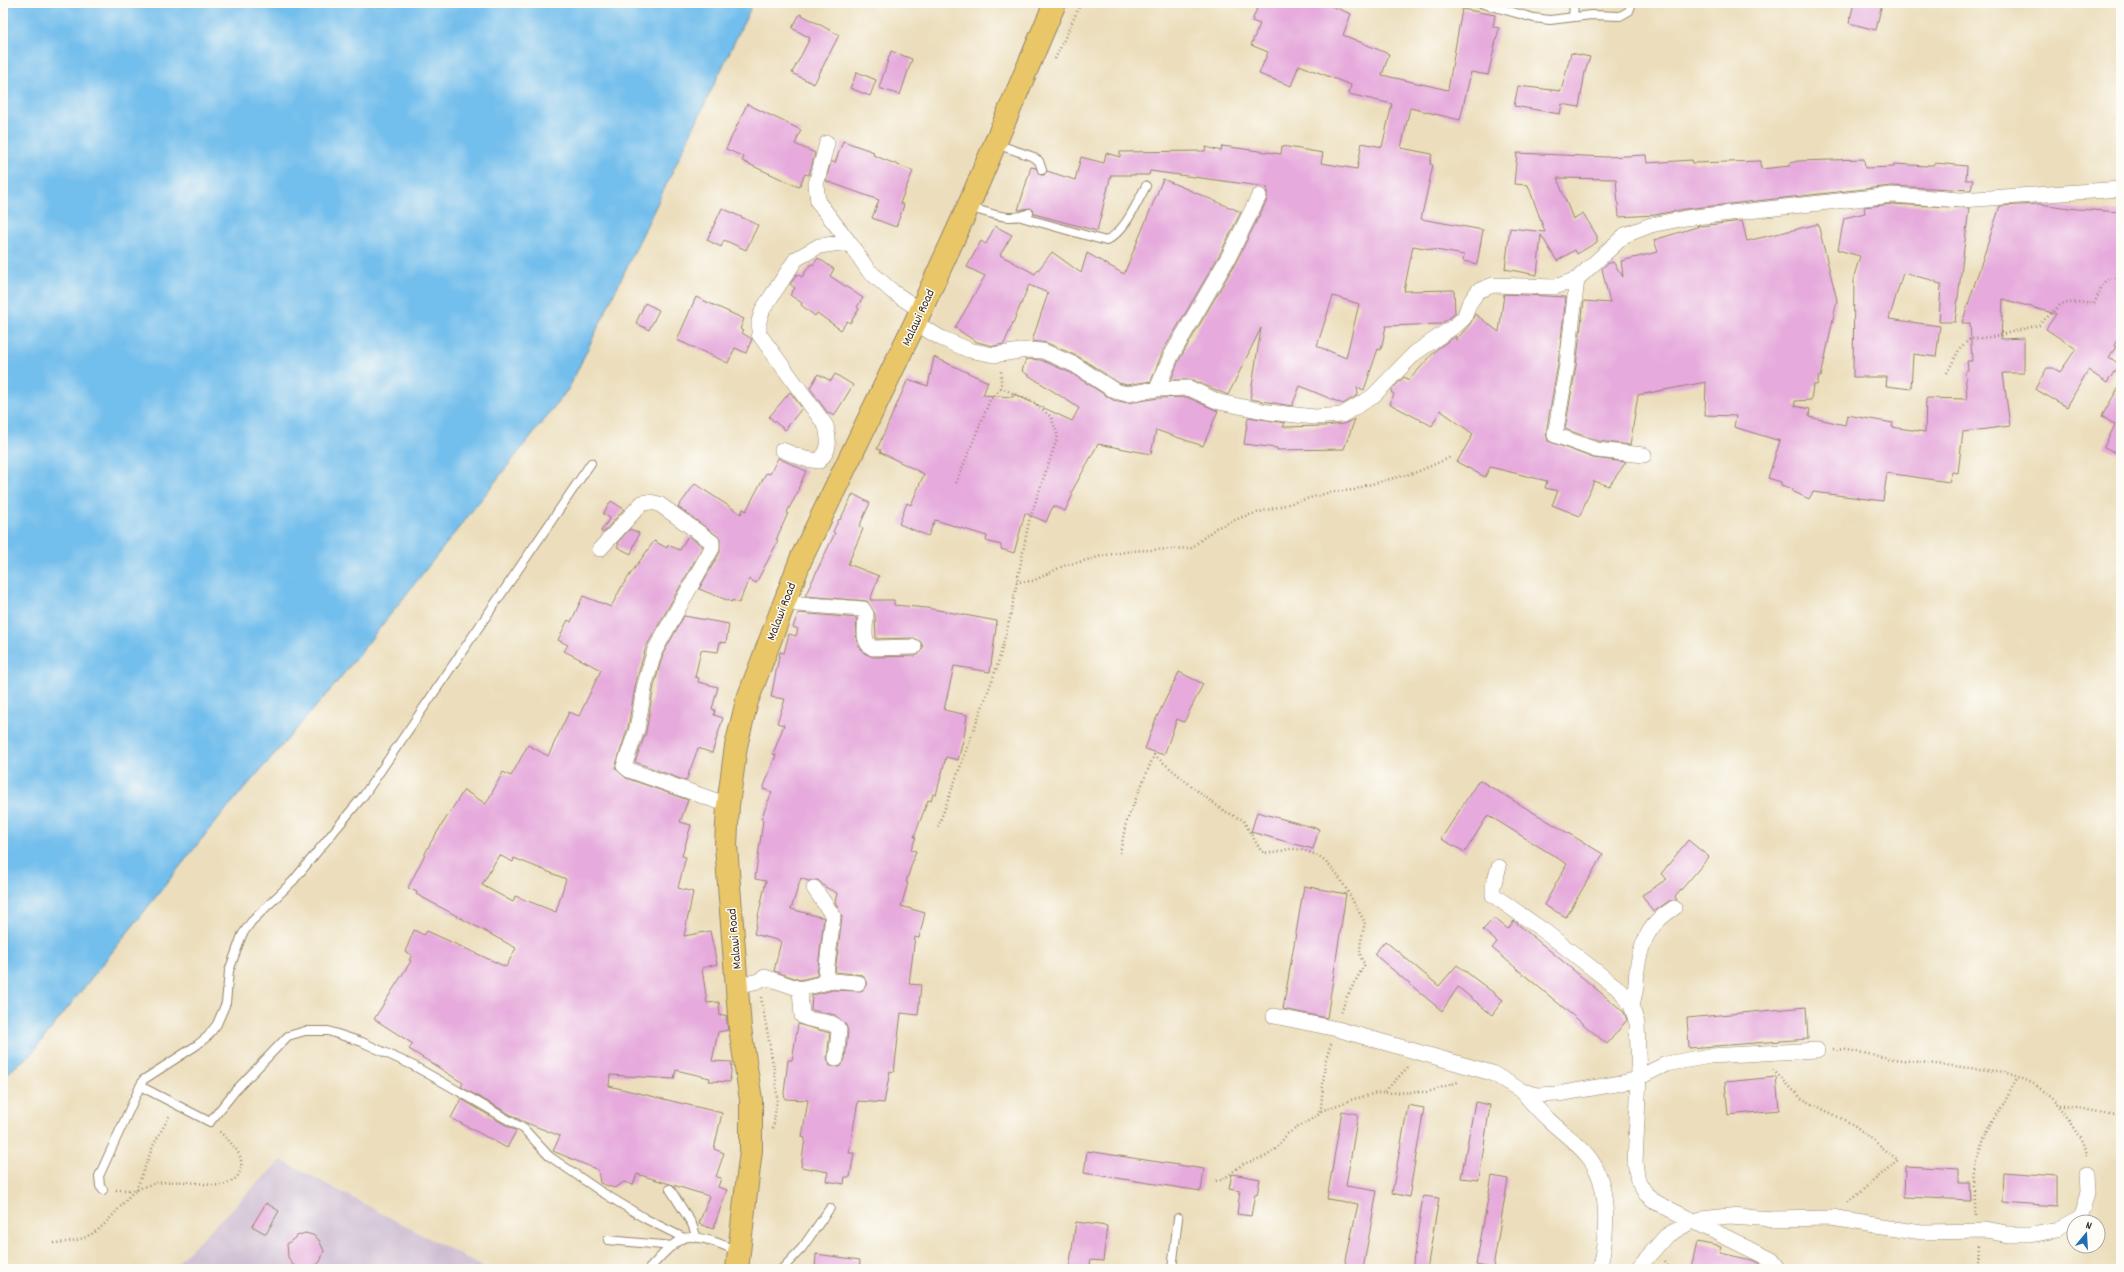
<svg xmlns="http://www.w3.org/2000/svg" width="2124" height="1272" font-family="Dekko,sans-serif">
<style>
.industrial{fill:#cebed2}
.water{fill:#72beec;stroke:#567485}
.building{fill:#e6aadc;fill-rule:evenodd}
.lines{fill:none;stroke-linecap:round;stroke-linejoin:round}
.service-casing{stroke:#94846d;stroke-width:10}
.minor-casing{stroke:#94846d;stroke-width:16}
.primary-casing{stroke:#94846d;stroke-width:24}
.path{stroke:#94846d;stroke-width:2.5;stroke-dasharray:1 3;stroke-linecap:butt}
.service{stroke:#fff;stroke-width:8}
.minor{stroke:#fff;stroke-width:15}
.primary{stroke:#e9c769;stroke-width:22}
.labels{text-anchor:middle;stroke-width:3;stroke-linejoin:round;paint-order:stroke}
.street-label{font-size:13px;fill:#3b2a1e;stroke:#fdfcf7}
</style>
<rect width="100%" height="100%" fill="#fdfcf7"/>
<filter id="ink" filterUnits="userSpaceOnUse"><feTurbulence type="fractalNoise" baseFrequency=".025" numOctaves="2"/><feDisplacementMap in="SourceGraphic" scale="8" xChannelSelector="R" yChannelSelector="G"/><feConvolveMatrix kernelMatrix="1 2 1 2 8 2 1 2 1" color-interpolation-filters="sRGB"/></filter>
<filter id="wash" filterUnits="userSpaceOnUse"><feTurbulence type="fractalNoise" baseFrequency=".012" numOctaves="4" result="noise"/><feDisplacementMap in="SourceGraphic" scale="16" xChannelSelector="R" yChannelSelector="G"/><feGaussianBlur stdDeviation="0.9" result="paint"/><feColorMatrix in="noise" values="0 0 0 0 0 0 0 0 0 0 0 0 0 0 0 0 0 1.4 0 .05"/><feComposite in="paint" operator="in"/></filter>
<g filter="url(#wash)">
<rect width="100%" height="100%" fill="#ecdebc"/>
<path class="industrial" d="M 281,1160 L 487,1269 L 171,1269 Z"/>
<path class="water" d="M 3,3 L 753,3 L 569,388 L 334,686 L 216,821 L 32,1053 L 3,1077 Z"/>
<g id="blocks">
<path class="building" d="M 1259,3 L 1324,3 L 1351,14 L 1343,35 L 1389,54 L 1382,75 L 1448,90 L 1462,9 L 1495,15 L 1493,27 L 1499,28 L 1488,75 L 1471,72 L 1460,120 L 1410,108 L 1401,148 L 1432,154 L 1430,164 L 1433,165 L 1421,219 L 1483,230 L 1477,264 L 1463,261 L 1464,255 L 1413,246 L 1404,291 L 1454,290 L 1455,314 L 1441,324 L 1386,326 L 1381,350 L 1378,349 L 1364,390 L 1357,387 L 1358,395 L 1343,404 L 1300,386 L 1292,406 L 1250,399 L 1261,328 L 1228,395 L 1192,380 L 1171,380 L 1179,360 L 1236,262 L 1267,200 L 1267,187 L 1150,171 L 1149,175 L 1111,175 L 1097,231 L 1034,214 L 1034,211 L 1030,208 L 1018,210 L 1031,167 L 1036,168 L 1041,175 L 1044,175 L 1047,171 L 1075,180 L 1081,157 L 1104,163 L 1106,153 L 1120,157 L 1120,152 L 1205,151 L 1206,147 L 1221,151 L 1222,146 L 1281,154 L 1282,146 L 1323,153 L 1321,163 L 1357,169 L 1362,143 L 1382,147 L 1392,104 L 1349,94 L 1351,85 L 1299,65 L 1291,86 L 1259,74 L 1268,52 L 1251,45 L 1260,24 L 1252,21 ZM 1333,296 L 1359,304 L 1346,358 L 1317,346 Z
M 1854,3 L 1882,3 L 1876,30 L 1849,23 Z
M 800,14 L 839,35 L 814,84 L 792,73 L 810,38 L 792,28 Z
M 891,51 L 912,59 L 900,95 L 879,88 Z
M 1571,53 L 1590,57 L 1585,72 L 1579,107 L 1562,104 L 1560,114 L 1514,106 L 1518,86 L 1561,91 Z
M 857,72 L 876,80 L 870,96 L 850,88 Z
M 747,104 L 801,130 L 795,144 L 815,153 L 809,175 L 805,174 L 799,187 L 742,161 L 744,157 L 726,149 Z
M 843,141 L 874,152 L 873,155 L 913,171 L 900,203 L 904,205 L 896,227 L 872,218 L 879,200 L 826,181 L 831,161 L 835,163 Z
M 1517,153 L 1606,157 L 1646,155 L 1647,163 L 1692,160 L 1693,163 L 1761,161 L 1761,169 L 1790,166 L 1790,163 L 1798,161 L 1864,159 L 1865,168 L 1894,167 L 1894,164 L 1927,166 L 1927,165 L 1934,165 L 1934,163 L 1967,166 L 1966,180 L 1973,180 L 1971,190 L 1891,186 L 1685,209 L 1654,215 L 1619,217 L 1616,179 L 1557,178 L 1573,219 L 1583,213 L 1597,236 L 1597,242 L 1577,254 L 1575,250 L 1557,261 L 1541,235 L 1537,275 L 1505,269 L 1510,228 L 1545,232 L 1528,185 L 1514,184 Z
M 1163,179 L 1241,212 L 1220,254 L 1163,351 L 1151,381 L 1127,385 L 1119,383 L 1079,357 L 1047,343 L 1032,341 L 1048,293 L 1029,285 L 1004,344 L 994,346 L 977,342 L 955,328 L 985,276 L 967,267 L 981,241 L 986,244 L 995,226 L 1012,235 L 1000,255 L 1035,274 L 1052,252 L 1081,273 L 1087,253 L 1124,274 Z
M 1892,204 L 1969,208 L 1955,322 L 1939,322 L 1941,284 L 1936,283 L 1936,281 L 1903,273 L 1889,319 L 1940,326 L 1936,357 L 1913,354 L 1911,389 L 1886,386 L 1887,377 L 1853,377 L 1854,276 L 1860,256 L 1838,250 L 1844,218 L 1865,213 L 1864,207 Z
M 2040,204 L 2077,209 L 2121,212 L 2121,331 L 2114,346 L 2116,347 L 2109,357 L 2119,364 L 2107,383 L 2088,370 L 2067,407 L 2035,389 L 2047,368 L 2053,368 L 2060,372 L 2076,349 L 2046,329 L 2056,314 L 2003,299 L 2001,339 L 2024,338 L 2024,373 L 2003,373 L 2010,426 L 1963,432 L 1958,473 L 1952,472 L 1949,482 L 1887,473 L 1883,501 L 1813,492 L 1809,499 L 1792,491 L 1793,489 L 1781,485 L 1781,482 L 1768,478 L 1780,441 L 1734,427 L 1736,416 L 1705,415 L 1706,382 L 1638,395 L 1630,445 L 1598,441 L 1565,429 L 1576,366 L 1584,301 L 1610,303 L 1602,269 L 1607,264 L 1613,262 L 1623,277 L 1621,261 L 1658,252 L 1654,240 L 1700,226 L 1742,221 L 1747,241 L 1818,224 L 1837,300 L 1821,377 L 1819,376 L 1817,385 L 1813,385 L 1811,400 L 1795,401 L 1795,406 L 1810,409 L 1809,417 L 1845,425 L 1847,415 L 1893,423 L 1892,427 L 1925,432 L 1926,398 L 1967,399 L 1965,371 L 1968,370 L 1967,361 L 1972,361 L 1970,323 L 1962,323 L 2000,206 Z
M 722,208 L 758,225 L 746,250 L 724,240 L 721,247 L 707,240 Z
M 818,258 L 834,269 L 830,276 L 863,298 L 857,307 L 859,309 L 850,323 L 847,321 L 841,330 L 817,313 L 815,316 L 801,305 L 802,303 L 790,295 L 795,288 L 790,284 L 797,274 L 802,277 L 811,264 L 813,265 Z
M 1504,294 L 1566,297 L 1558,364 L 1546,433 L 1548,441 L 1593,458 L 1626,462 L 1609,486 L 1594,481 L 1580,516 L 1552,505 L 1558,491 L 1545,488 L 1547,481 L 1490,467 L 1485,477 L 1457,462 L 1473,434 L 1440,410 L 1432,426 L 1390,404 L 1394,394 L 1391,392 L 1393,388 L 1404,377 L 1409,380 L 1438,348 L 1456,336 L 1456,340 L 1470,324 L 1475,314 L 1499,332 Z
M 696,297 L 744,319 L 740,329 L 743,331 L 742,333 L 752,339 L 746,353 L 735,348 L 728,363 L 677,340 Z
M 645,303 L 659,310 L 649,330 L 636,323 Z
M 934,357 L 988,382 L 983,395 L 1013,397 L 1014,394 L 1072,421 L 1079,408 L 1022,371 L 1026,359 L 1041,360 L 1071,373 L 1113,400 L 1128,403 L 1158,398 L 1187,397 L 1218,411 L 1203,446 L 1156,430 L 1151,454 L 1098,444 L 1071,493 L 1073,494 L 1065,511 L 1053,506 L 1046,522 L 1025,513 L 1014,553 L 1001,549 L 1001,545 L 986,541 L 987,536 L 935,520 L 928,536 L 899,524 L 907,503 L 911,505 L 924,474 L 880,452 L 881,450 L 877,449 L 908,379 L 928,386 Z
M 818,374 L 831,381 L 835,374 L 853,385 L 834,416 L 827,412 L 810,388 Z
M 2121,383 L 2121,455 L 2104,447 L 2115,425 L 2102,416 Z
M 790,392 L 802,408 L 785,430 L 769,417 Z
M 1248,417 L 1285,423 L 1283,427 L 1324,426 L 1343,424 L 1355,419 L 1344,449 L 1277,450 L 1277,448 L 1244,444 Z
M 778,458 L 806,471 L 798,489 L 799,490 L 787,512 L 788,513 L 776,540 L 778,541 L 756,583 L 749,579 L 739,603 L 732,600 L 732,602 L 699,589 L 720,552 L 720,538 L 678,507 L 695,484 L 741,514 L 743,509 L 746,511 L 766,473 L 770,474 Z
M 853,494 L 870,503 L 859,527 L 863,529 L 848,564 L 879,576 L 870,600 L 894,600 L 894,605 L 927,608 L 997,621 L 990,672 L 954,666 L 944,710 L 967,715 L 964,737 L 958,760 L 946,757 L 936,795 L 933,794 L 931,801 L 928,800 L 914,837 L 916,837 L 911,850 L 916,851 L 906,882 L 908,883 L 901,906 L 925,913 L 919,938 L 915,937 L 909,984 L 921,985 L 918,1015 L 901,1013 L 894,1072 L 890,1071 L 884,1103 L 858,1101 L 849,1153 L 854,1153 L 850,1177 L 845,1177 L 844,1184 L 826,1181 L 828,1172 L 801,1167 L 805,1138 L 802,1137 L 808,1100 L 785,1099 L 784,1093 L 788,1060 L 792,1060 L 798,1024 L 830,1033 L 827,1058 L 830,1066 L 839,1067 L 845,1060 L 848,1031 L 846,1025 L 835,1015 L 811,1010 L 812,995 L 833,990 L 862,991 L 867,984 L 863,975 L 835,972 L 842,917 L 835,902 L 837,893 L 825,887 L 818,880 L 808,881 L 801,878 L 791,909 L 824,918 L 817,976 L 800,980 L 774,971 L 781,941 L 754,934 L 766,881 L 755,879 L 763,820 L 761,819 L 772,792 L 763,789 L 776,755 L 773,754 L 784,725 L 777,723 L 785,699 L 771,697 L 780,652 L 784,653 L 789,634 L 796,636 L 798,629 L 793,627 L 798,613 L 857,618 L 856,634 L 858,645 L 864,653 L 873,657 L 915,656 L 919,654 L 923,647 L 921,642 L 914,638 L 876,639 L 875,614 L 867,601 L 805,596 L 835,533 L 833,532 L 839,519 L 840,520 Z
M 611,501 L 624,509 L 603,533 L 601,531 L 610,518 L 603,514 Z
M 630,529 L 639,533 L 631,554 L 617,547 L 619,544 L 617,543 Z
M 688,536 L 703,546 L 646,647 L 636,682 L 628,727 L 615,768 L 626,778 L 688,800 L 680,822 L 691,825 L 682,856 L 686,857 L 678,888 L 693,892 L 684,936 L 710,931 L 717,964 L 702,968 L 707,1003 L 719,1002 L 720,1016 L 726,1015 L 728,1030 L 718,1032 L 712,1061 L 732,1062 L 730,1082 L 709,1081 L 710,1078 L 676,1070 L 674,1079 L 610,1075 L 609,1086 L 722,1113 L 714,1149 L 724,1153 L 716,1177 L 721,1178 L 718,1187 L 727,1190 L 713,1229 L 699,1224 L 709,1196 L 637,1174 L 633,1185 L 624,1182 L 614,1188 L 600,1183 L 598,1170 L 553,1151 L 560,1136 L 522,1121 L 461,1087 L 463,1083 L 409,1049 L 413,1044 L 374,1019 L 411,961 L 409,960 L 412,955 L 405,952 L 414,930 L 424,935 L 427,931 L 506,967 L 516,948 L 416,894 L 417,892 L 408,888 L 431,842 L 464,790 L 486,804 L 503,772 L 511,776 L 528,745 L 548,756 L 569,712 L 579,716 L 601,670 L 564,651 L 568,645 L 558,640 L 568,620 L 571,622 L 583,596 L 611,607 L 622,586 L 654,541 L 667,548 L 668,545 L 680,550 ZM 499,855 L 513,862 L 514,858 L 566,879 L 556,912 L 515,896 L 513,902 L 482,885 Z
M 684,616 L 729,624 L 726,643 L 720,642 L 718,652 L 701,650 L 695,677 L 699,678 L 698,682 L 718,687 L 712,709 L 715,710 L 714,715 L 723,718 L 712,753 L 698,748 L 686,781 L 635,762 L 646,732 L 654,686 L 663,654 Z
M 1179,672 L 1203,684 L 1184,722 L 1177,719 L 1164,755 L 1145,749 L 1155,721 Z
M 1479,780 L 1603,854 L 1566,917 L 1544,905 L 1567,864 L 1488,815 L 1465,852 L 1441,839 Z
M 1257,812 L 1319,829 L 1313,849 L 1251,832 Z
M 1688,840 L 1709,857 L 1675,897 L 1677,900 L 1669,901 L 1653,912 L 1642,895 L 1667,879 L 1661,874 Z
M 1304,886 L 1346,894 L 1327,1018 L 1283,1009 Z
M 1494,918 L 1508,929 L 1514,921 L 1624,1012 L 1627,1020 L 1607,1044 L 1492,948 L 1497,942 L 1483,930 Z
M 1385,941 L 1439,986 L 1457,965 L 1503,1000 L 1492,1015 L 1458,987 L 1442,1011 L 1374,954 Z
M 1806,1007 L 1808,1039 L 1689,1048 L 1687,1018 Z
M 1776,1077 L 1779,1110 L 1728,1115 L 1725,1082 Z
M 461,1099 L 516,1131 L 507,1148 L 451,1118 Z
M 1475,1102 L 1490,1105 L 1479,1180 L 1461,1178 Z
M 1408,1105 L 1424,1108 L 1409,1197 L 1392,1193 Z
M 1342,1111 L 1358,1114 L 1346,1186 L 1377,1191 L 1363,1269 L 1344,1269 L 1358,1204 L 1327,1199 Z
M 1087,1151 L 1204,1169 L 1201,1191 L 1084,1173 Z
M 1906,1166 L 1958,1169 L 1958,1183 L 1969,1183 L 1970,1200 L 1905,1197 Z
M 2004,1172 L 2056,1176 L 2056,1206 L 2003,1202 Z
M 1232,1174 L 1260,1179 L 1257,1195 L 1255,1194 L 1251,1216 L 1237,1214 L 1240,1191 L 1229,1189 Z
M 1492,1176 L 1508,1179 L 1493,1268 L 1476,1265 Z
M 1423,1196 L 1439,1198 L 1427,1269 L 1412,1269 Z
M 266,1203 L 279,1211 L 266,1234 L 252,1226 Z
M 1076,1222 L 1107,1226 L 1103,1261 L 1091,1260 L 1089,1269 L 1069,1269 Z
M 305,1233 L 313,1235 L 319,1240 L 324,1251 L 320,1262 L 311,1269 L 299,1268 L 292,1264 L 288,1257 L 287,1244 L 297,1236 Z
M 1697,1242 L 1722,1247 L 1720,1253 L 1752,1260 L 1762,1265 L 1761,1269 L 1691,1269 Z
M 816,1254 L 860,1260 L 859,1269 L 815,1269 Z"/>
</g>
</g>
<g filter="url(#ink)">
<use href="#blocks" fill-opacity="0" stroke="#94846d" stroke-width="1"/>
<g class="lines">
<defs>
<path id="service" d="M 1480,3 L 1534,18 L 1550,20 L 1591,15 L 1620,16 L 1629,11 L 1632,3
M 1573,17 L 1574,3
M 996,144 L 1031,156 L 1039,161 L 1042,170
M 968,207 C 988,212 1010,223 1029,213
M 1021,217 L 1106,241 C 1126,230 1135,206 1146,186
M 140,1086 L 210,1122 L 235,1091 L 288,1036 L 305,1031 L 328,1031 L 362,1042 L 414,1066 L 467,1096 L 524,1129 L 549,1156 L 600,1191 L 646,1219 L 684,1238
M 670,1189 L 692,1224 L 697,1238
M 103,1190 L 100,1186 L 99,1176 L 143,1080 L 197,1045 L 208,1036 L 217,1024 L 226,1003 L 229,971 L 242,935 L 251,922 L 293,881 L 364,795 L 591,463
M 608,1240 L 673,1246
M 649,1269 C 659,1259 671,1243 684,1238 C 697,1234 726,1245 737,1252
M 782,1269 L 802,1248 L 830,1208
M 1172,1269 L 1178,1218"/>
<path id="minor" d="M 827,143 L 816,184 L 818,202 L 849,242 L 868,270 L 893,292 L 920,310
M 1577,279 L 1567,365 L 1555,435 L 1596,450 L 1644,455
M 915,323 L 941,338 L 969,350 L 994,355 L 1027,350 L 1043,351 L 1075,365 L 1115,391 L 1127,394 L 1157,389 L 1189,388 L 1219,402 L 1268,412 L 1315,417 L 1342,415 L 1372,397 L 1415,353 L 1456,325 L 1464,318 L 1469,304 L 1478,291 L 1493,285 L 1555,287 L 1577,279 L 1625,235 L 1651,225 L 1686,218 L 1892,195 L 1961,200 L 2121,189
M 1157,389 L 1171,356 L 1228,258 L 1259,196
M 782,450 L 805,459 L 819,461 C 831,449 829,442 826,426 L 759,334 L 759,321 L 763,309 L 796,259 L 819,246 L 849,242
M 600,549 L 642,503 L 650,502 L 659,504 L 712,542 L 712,548 L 655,650 L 645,684 L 637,729 L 624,766 L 629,770 L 728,805
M 784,600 L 797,604 L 863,609 L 866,614 C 866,625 861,643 873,648 L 914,647
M 1499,867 L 1493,886 L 1493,895 L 1547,933 L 1620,990 L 1631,1005 L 1637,1023 L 1639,1076 L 1635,1163 L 1638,1181 L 1646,1194 L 1657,1203 L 1772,1260 L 1779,1269
M 814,888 L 833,916 L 825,982
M 737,986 L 758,981 L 765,977 L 800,989 L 832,981 L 858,983
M 800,989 L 802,1016 C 812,1024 833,1018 839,1030 L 836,1059
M 1631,1005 C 1638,990 1635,979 1638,963 C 1643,937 1652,922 1674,908
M 1274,1016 L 1337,1029 L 1492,1073 L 1522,1091 L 1538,1095 L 1558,1094 L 1621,1083 L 1634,1080 L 1666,1064 L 1710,1056 L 1817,1050
M 1522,1091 C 1531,1102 1541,1113 1551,1122 C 1563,1133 1577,1143 1587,1155 C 1611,1182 1608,1237 1599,1269
M 1637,1269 L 1666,1236 L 1692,1221 L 1701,1219 L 1729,1216 L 1773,1219 L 1831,1218 L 1922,1232 L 1987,1231 L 2008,1235 L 2030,1235 L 2057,1230 L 2080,1218 L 2088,1193 L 2087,1174"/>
<path id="primary" d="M 737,1269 L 751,1150 L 751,1100 L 740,1028 L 726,846 L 728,805 L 736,746 L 747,701 L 801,559 L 915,323 L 968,207 L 1055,3"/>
</defs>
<use href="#service" class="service-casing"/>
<use href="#minor" class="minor-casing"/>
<use href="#primary" class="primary-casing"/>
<path class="path" d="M 1055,59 L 1081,3
M 1947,373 L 1960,348 L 1970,339 L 1992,337 L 2039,325 L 2061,304 L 2078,302 L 2094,304 C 2102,289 2101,274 2121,279
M 956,483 L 990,400 L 1001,388
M 1016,582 L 1033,581 L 1063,566 L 1106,555 L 1131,551 L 1191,548 L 1216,528 L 1242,517 L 1331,492 L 1354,490 L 1364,486 L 1417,472 L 1451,457
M 938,827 L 997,667 L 1010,618 L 1029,521 L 1058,436 L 1051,417 L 1035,403 L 1001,388 L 1001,371
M 1120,853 L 1126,823 L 1154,755 L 1200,793 L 1224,811 L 1243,820 L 1261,851 C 1276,857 1282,848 1294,849 C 1334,851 1347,894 1365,922 C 1363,935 1355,954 1365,964 L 1346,998 L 1341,1014
M 761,997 L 776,1080 L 777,1099 L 773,1129
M 1833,1049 L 1848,1050 L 1893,1059 L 2004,1072 C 2042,1085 2054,1093 2075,1128 C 2082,1138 2087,1147 2087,1159
M 1773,1070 L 1801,1098 L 1854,1125 L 1898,1160 L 1846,1204
M 1385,1091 L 1409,1066
M 2061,1105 L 2121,1116
M 1321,1111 L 1354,1099 L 1377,1093 L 1428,1092 L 1458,1082
M 1216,1181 L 1222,1180 L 1243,1164 L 1267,1156 L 1277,1148 L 1287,1134 L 1318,1115 L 1321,1107 L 1325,1062 L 1331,1044
M 116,1190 L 136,1190 L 153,1146 L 170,1115
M 1975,1215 C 1971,1174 1977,1150 1997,1115 C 2005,1102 2010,1089 2018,1077
M 53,1243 C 91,1241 98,1232 122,1205 C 126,1200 132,1192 137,1190 C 155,1180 177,1181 197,1183 C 205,1184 214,1186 221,1185 C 227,1184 233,1181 237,1177 C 250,1158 231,1143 219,1131
M 1665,1262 L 1670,1269
M 1978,1269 L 1979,1248"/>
<use href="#service" class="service"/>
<use href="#minor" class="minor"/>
<use href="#primary" class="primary"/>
</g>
</g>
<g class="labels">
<g class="street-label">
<text transform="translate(917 317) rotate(-65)" y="5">Malawi Road</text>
<text transform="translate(780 611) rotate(-69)" y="5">Malawi Road</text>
<text transform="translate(733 939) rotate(-95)" y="5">Malawi Road</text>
</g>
</g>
<rect width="2124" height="1272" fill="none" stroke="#fdfcf7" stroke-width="16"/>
<g transform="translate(2086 1234) rotate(18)"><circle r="19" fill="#fdfcf7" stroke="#afa8a0"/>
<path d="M0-3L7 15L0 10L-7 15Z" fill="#1f6fb2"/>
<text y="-6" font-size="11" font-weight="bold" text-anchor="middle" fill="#3b2a1e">N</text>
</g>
</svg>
